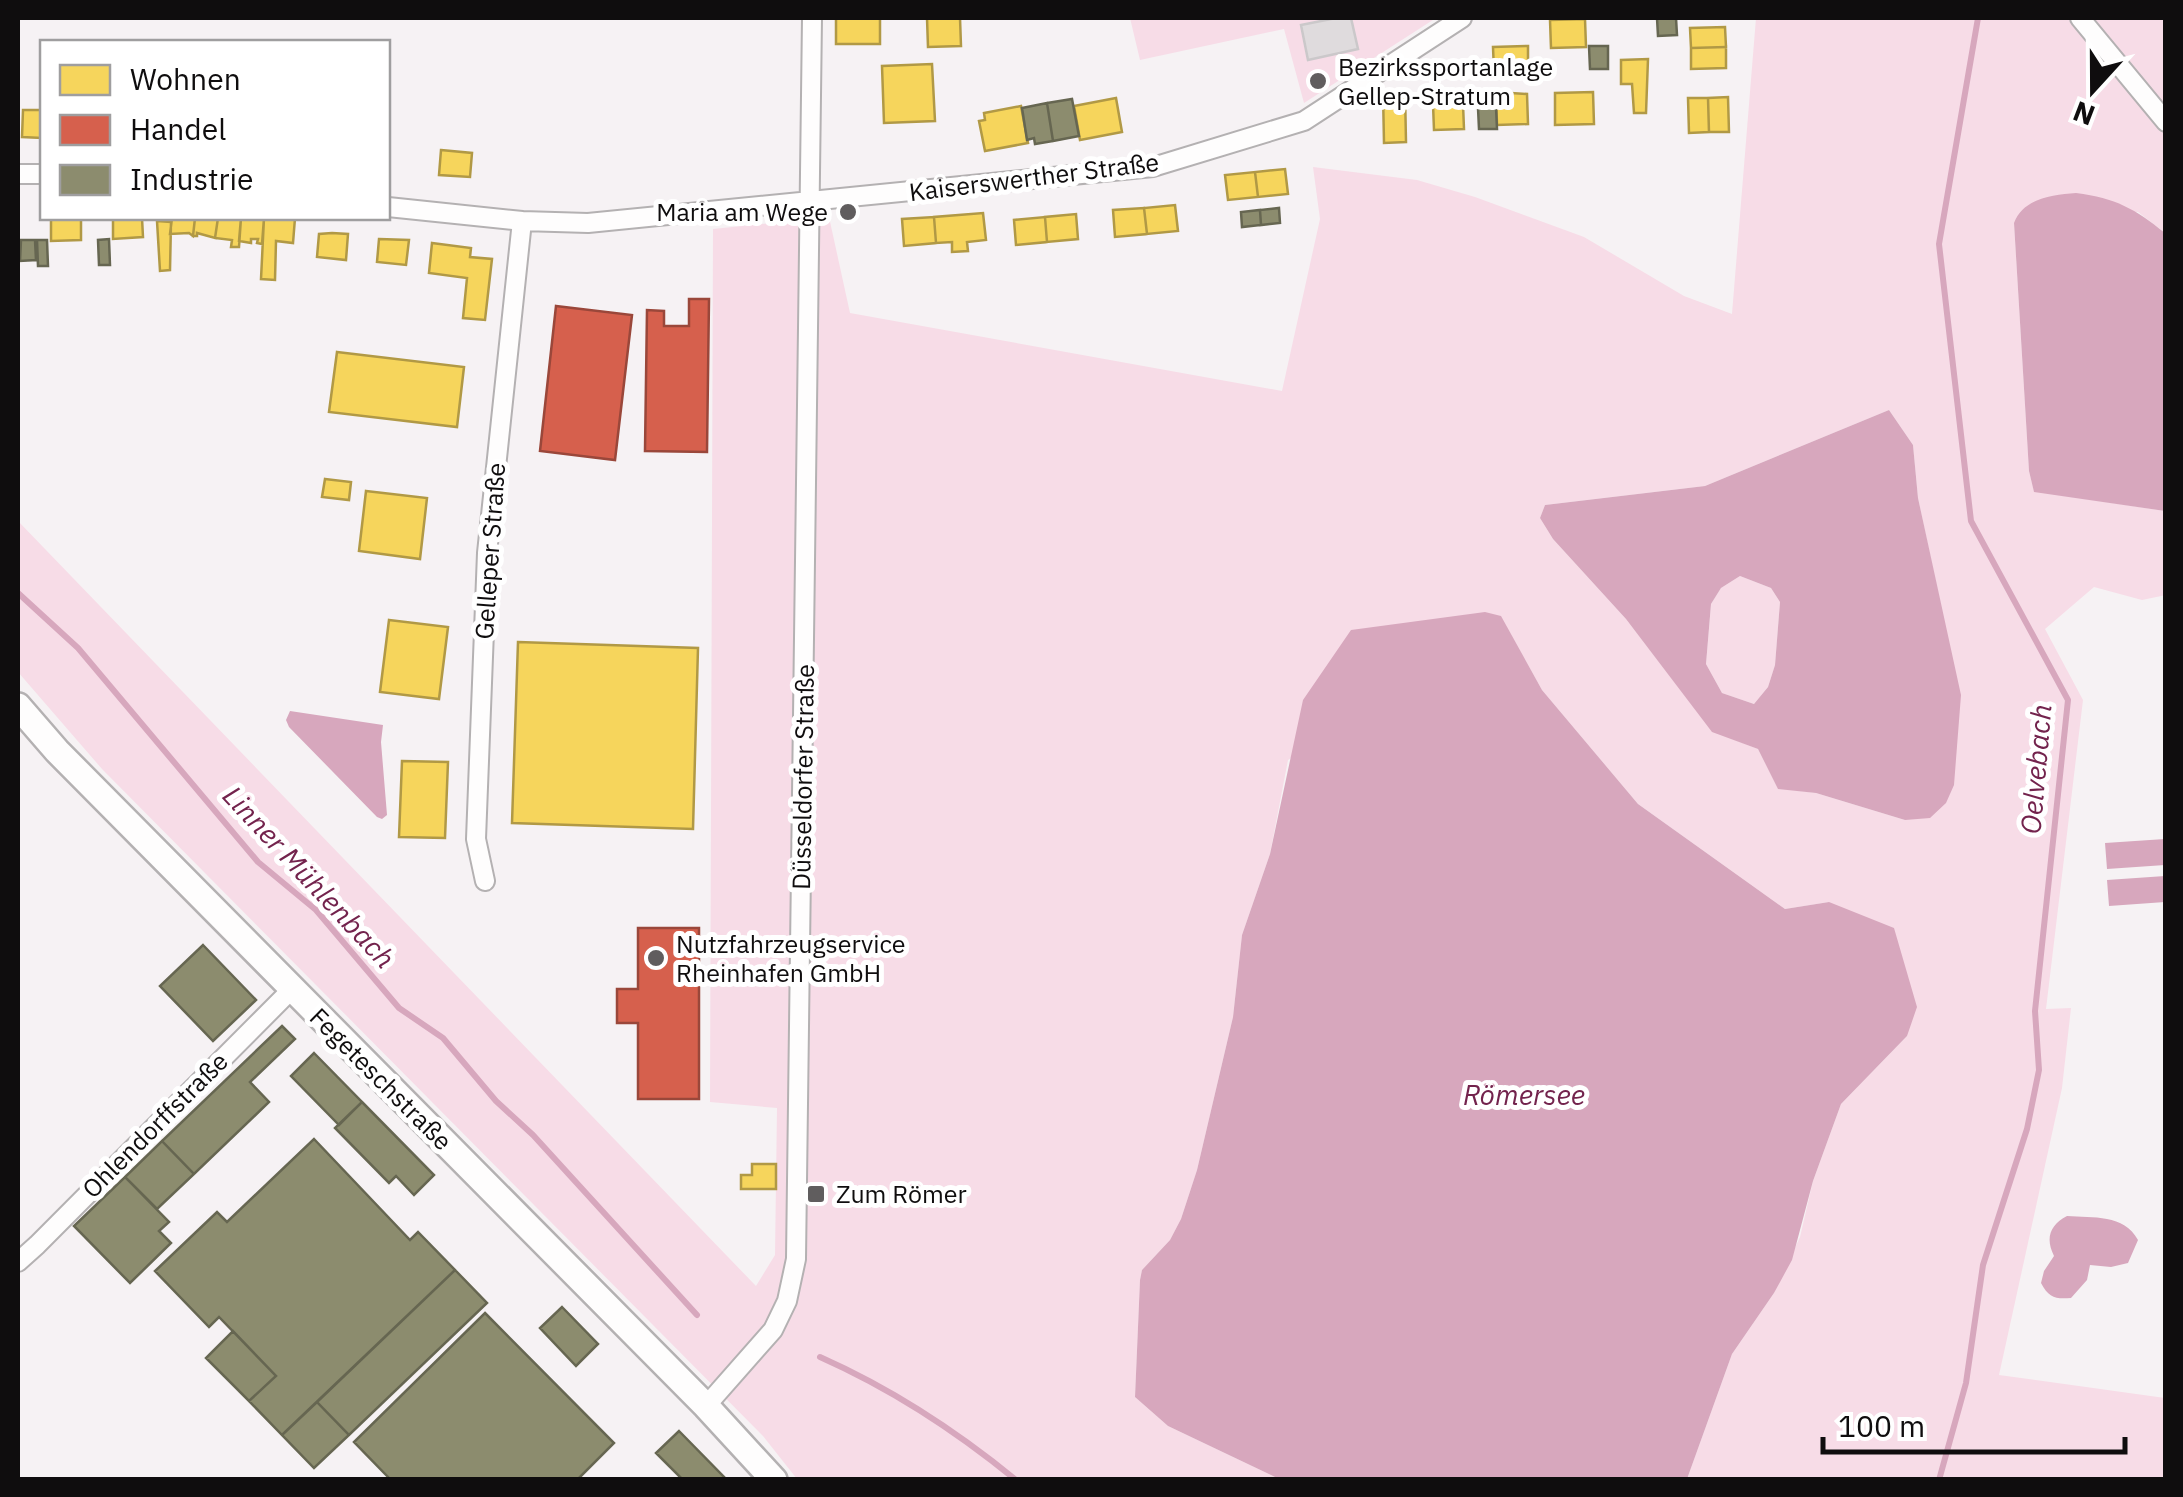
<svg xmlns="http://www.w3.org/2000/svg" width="2183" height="1497" font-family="'IBM Plex Sans',sans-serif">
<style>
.green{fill:#f7dce7;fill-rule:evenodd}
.water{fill:#d7a7bd;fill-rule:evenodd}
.homes{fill:#f6d55c;stroke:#b19945;stroke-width:2.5}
.shops{fill:#d6604d;stroke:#9a473a;stroke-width:2.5}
.industry{fill:#8c8c6e;stroke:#666651;stroke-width:2.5}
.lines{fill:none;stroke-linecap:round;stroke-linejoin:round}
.stream{stroke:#d7a7bd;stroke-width:6}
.building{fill:#dfdbdd;stroke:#cbc8ca;stroke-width:2.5}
.street-casing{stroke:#b4b1b2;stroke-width:22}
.secondary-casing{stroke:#b4b1b2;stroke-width:30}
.street{stroke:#fefdfd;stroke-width:18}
.secondary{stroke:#fefdfd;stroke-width:25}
.poi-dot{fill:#605d5e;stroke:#fff;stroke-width:4}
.labels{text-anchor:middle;stroke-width:10;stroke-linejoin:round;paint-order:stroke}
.poi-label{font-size:25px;fill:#0f0d0e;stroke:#fff;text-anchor:start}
.street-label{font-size:25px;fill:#0f0d0e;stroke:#fff}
.water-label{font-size:28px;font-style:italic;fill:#73234d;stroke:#fff}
</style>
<rect width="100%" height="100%" fill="#f6f2f4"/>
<path class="green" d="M 1130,18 L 1436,18 L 1304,103 L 1284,29 L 1140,60 Z
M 1756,18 L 2165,18 L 2165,233 L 2138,212 L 2014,223 L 2029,471 L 2034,491 L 2165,511 L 2166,595 L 2142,600 L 2094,587 L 2045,629 L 2083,700 L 2046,1009 L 2071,1008 L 2062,1088 L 1999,1375 L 2165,1398 L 2165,1479 L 1687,1479 L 1732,1354 L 1774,1293 L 1800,1237 L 1813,1181 L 1841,1104 L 1907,1036 L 1829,902 L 1785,909 L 1638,804 L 1542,690 L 1501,617 L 1288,760 L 1270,854 L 1242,935 L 1233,1017 L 1197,1170 L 1181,1219 L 1170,1240 L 1142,1270 L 1140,1280 L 1135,1397 L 1168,1426 L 1275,1477 L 1295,1479 L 797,1479 L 763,1436 L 102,769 L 18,672 L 18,521 L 756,1286 L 775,1255 L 777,1108 L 710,1102 L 713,229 L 829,217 L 850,313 L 1282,391 L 1320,219 L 1313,167 L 1417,180 L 1475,197 L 1584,237 L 1684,296 L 1732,314 ZM 1889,410 L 1913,445 L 1918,498 L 1943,616 L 1905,820 L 1816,793 L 1778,788 L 1758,749 L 1712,731 L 1626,619 L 1553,539 L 1540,518 L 1545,505 L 1705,486 Z
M 1740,576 L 1771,588 L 1780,602 L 1775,665 L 1768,687 L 1754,704 L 1722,693 L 1706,664 L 1711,604 L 1721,588 Z"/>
<path class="water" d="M 2076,193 C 2116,198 2135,209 2165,233 L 2165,511 L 2034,492 L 2029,471 L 2014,223 C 2024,198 2052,195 2076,193 Z
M 1889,410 L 1913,445 L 1918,498 L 1961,695 L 1954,785 L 1946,803 L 1930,818 L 1905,820 L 1816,793 L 1778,789 L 1758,749 L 1712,732 L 1626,619 L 1553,539 L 1540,518 L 1545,505 L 1705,486 ZM 1740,576 L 1771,588 L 1780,602 L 1775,665 L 1768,687 L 1754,704 L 1722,693 L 1706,664 L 1711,604 L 1721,588 Z
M 1485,612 L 1501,616 L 1542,690 L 1638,804 L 1785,909 L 1829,902 L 1894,928 L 1917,1007 L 1907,1036 L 1841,1104 L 1813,1181 L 1792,1260 L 1774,1293 L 1732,1354 L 1687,1479 L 1295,1479 L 1275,1477 L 1168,1426 L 1135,1397 L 1140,1280 L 1142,1270 L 1170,1240 L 1181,1219 L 1197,1170 L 1233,1017 L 1242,935 L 1270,854 L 1303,700 L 1351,630 Z
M 290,711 L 383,725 L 381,742 L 387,815 L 382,819 L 377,817 L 289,727 L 286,720 Z
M 2165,839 L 2165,865 L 2107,869 L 2105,843 Z
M 2165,876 L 2165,902 L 2109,906 L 2107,880 Z
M 2067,1216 C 2093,1218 2124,1214 2138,1240 L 2128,1263 L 2111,1267 L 2090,1265 L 2087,1280 L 2071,1298 C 2055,1299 2049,1298 2041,1283 L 2044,1271 L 2054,1256 C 2045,1238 2050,1225 2067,1216 Z"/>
<path class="homes" d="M 836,18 L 880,18 L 880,44 L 836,44 Z
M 927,18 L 960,18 L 961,46 L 928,47 Z
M 1585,19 L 1586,47 L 1551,48 L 1550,20 Z
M 1725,27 L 1726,47 L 1691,48 L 1690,28 Z
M 1528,46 L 1528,72 L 1494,72 L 1493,47 Z
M 1726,47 L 1726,68 L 1691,69 L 1691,48 Z
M 1648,59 L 1646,113 L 1634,113 L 1632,84 L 1621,84 L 1621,60 Z
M 932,64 L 935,121 L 884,123 L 882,66 Z
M 1405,91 L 1406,142 L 1384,143 L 1383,92 Z
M 1496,92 L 1527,94 L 1528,124 L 1497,125 Z
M 1593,92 L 1594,124 L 1555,125 L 1555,93 Z
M 1728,97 L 1729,132 L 1709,132 L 1708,98 Z
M 1116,98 L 1122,132 L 1080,140 L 1074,106 Z
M 1688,98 L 1708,98 L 1709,132 L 1689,133 Z
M 1433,104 L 1463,104 L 1464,129 L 1434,130 Z
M 1021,106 L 1028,143 L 985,151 L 979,121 L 985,120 L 984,113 Z
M 23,110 L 42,110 L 42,138 L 22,137 Z
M 441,150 L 472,153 L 470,177 L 439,175 Z
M 1285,169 L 1288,194 L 1258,197 L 1255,172 Z
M 1255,172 L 1258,197 L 1228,200 L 1225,175 Z
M 1175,205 L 1178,231 L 1147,234 L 1144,208 Z
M 1144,208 L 1147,234 L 1115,237 L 1113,210 Z
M 983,213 L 986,240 L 967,242 L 968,251 L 952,252 L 952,242 L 936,243 L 934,217 Z
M 1076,214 L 1078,239 L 1047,242 L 1045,217 Z
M 934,217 L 936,243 L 904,246 L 902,219 Z
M 1045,217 L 1047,242 L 1016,245 L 1014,220 Z
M 51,218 L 81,218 L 81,240 L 51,241 Z
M 113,218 L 142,218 L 143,237 L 113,239 Z
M 172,218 L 195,218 L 193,236 L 189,233 L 170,234 Z
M 195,218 L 218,218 L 215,238 L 197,233 L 197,236 L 193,236 Z
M 218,218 L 241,218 L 239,247 L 231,247 L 232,240 L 215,238 Z
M 241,218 L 264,218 L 262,244 L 257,243 L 258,239 L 251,239 L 251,243 L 239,241 Z
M 264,218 L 295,218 L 293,243 L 276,241 L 275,280 L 261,279 Z
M 157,221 L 171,222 L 170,270 L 160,271 Z
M 332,233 L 348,234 L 346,260 L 317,257 L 319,234 Z
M 379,239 L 409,240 L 406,265 L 377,262 Z
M 432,243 L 471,248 L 470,257 L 492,259 L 485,320 L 463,318 L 467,278 L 429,273 Z
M 337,352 L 464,367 L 457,427 L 329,412 Z
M 325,479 L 351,482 L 349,500 L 322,497 Z
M 366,491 L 427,498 L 420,559 L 359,551 Z
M 389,620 L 448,627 L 439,699 L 380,692 Z
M 518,642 L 698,648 L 693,829 L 512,823 Z
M 402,761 L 448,762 L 445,838 L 399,837 Z
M 752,1164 L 776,1164 L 776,1189 L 741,1189 L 741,1175 L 752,1175 Z"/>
<path class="shops" d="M 689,299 L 709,299 L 707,452 L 645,451 L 647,310 L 664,311 L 664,326 L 689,326 Z
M 556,306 L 632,315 L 615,460 L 540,451 Z
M 638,928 L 699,928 L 699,1099 L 638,1099 L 638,1023 L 617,1023 L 617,989 L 638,989 Z"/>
<path class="industry" d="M 1657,18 L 1676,18 L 1677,35 L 1658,36 Z
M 1589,46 L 1608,46 L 1608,69 L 1590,69 Z
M 1072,99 L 1079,136 L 1053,141 L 1047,103 Z
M 1047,103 L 1053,141 L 1035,144 L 1034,138 L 1027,140 L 1022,108 Z
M 1496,107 L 1497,129 L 1479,129 L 1478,108 Z
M 1279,208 L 1280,223 L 1261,225 L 1260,210 Z
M 1260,210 L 1261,225 L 1242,227 L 1241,212 Z
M 109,239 L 110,265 L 99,265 L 98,240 Z
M 21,240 L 35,240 L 36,260 L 20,261 Z
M 37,240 L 47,240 L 48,266 L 38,266 Z
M 203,945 L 256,1000 L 213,1041 L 160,986 Z
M 282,1026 L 295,1039 L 250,1082 L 269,1102 L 194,1174 L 162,1141 Z
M 314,1053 L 362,1102 L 339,1125 L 291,1076 Z
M 362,1102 L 434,1175 L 414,1195 L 396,1176 L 389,1183 L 335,1128 Z
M 314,1139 L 410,1240 L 418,1232 L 455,1270 L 282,1435 L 249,1401 L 276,1376 L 219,1317 L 209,1327 L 155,1271 L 217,1212 L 227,1222 Z
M 162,1141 L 194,1174 L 157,1209 L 125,1177 Z
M 125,1177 L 169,1222 L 159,1231 L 171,1243 L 130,1283 L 74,1226 Z
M 455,1270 L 487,1303 L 349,1435 L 317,1402 Z
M 562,1307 L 598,1344 L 576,1366 L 540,1328 Z
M 485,1313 L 614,1443 L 577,1480 L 391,1480 L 354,1442 Z
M 233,1331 L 276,1376 L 249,1401 L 206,1358 Z
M 317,1402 L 349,1435 L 314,1468 L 282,1435 Z
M 679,1431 L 727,1480 L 683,1480 L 656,1453 Z"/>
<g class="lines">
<path class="stream" d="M 18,593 L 78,648 L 258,862 L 316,910 L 399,1008 L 443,1038 L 496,1101 L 533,1135 L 697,1315
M 820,1357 C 892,1389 955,1430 1016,1480
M 1939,1480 L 1966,1383 L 1983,1265 L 2027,1129 L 2039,1070 L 2035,1011 L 2068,700 L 1971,521 L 1939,244 L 1978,18"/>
</g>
<path class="building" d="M 1336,18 L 1351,18 L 1358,49 L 1308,60 L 1301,25 Z"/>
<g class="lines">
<defs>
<path id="street" d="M 2080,18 L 2166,122
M 18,174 L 42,174
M 388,207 L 522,221 L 588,223 L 1153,167 L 1304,121 L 1462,18
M 485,881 L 476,839 L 487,553 L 522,221
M 18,1262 L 37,1245 L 292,989
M 706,1406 L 773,1330 L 787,1301 L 796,1259 L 812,18"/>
<path id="secondary" d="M 18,706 L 57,751 L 706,1406 L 774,1480"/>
</defs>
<use href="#street" class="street-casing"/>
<use href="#secondary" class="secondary-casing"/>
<use href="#street" class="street"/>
<use href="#secondary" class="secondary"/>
</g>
<g class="poi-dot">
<circle cx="1318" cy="81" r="10"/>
<circle cx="848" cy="212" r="10"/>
<circle cx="656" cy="958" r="10"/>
<rect x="806" y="1184" width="20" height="20" rx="5"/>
</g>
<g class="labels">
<g class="poi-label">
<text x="1338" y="76">Bezirkssportanlage<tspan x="1338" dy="29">Gellep-Stratum</tspan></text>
<text x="828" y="221" text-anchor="end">Maria am Wege</text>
<text x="676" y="953">Nutzfahrzeugservice<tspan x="676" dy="29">Rheinhafen GmbH</tspan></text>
<text x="836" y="1203">Zum Römer</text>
</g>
<g class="street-label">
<text transform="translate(1034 177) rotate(-7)" y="9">Kaiserswerther Straße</text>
<text transform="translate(490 551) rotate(-86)" y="9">Gelleper Straße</text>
<text transform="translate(803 777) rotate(-89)" y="9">Düsseldorfer Straße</text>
<text transform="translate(381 1079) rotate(45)" y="9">Fegeteschstraße</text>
<text transform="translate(155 1125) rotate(-45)" y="9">Ohlendorffstraße</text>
</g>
<g class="water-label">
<text transform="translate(2036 769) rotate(-85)" y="10">Oelvebach</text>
<text transform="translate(309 877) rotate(47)" y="10">Linner Mühlenbach</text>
<text x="1524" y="1105">Römersee</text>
</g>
</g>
<rect width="2183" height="1497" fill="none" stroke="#0f0d0e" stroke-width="40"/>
<rect x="40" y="40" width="350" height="180" fill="#ffffff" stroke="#9f9e9f" stroke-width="2.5"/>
<rect x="60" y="65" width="50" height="30" fill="#f6d55c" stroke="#9f9e9f" stroke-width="2.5"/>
<text x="130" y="90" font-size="30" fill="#0f0d0e">Wohnen</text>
<rect x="60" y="115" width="50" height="30" fill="#d6604d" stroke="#9f9e9f" stroke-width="2.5"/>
<text x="130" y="140" font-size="30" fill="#0f0d0e">Handel</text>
<rect x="60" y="165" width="50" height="30" fill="#8c8c6e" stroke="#9f9e9f" stroke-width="2.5"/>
<text x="130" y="190" font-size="30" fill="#0f0d0e">Industrie</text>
<g transform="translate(2093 90) rotate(201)" stroke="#ffffff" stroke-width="8" paint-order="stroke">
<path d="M0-8L18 38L0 25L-18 38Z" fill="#0f0d0e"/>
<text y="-15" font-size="28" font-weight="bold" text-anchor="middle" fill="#0f0d0e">N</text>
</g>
<path d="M1823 1437v15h302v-15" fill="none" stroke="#0f0d0e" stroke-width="5"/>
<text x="1838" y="1437" font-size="30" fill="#0f0d0e" stroke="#ffffff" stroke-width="8" paint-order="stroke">100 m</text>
</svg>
